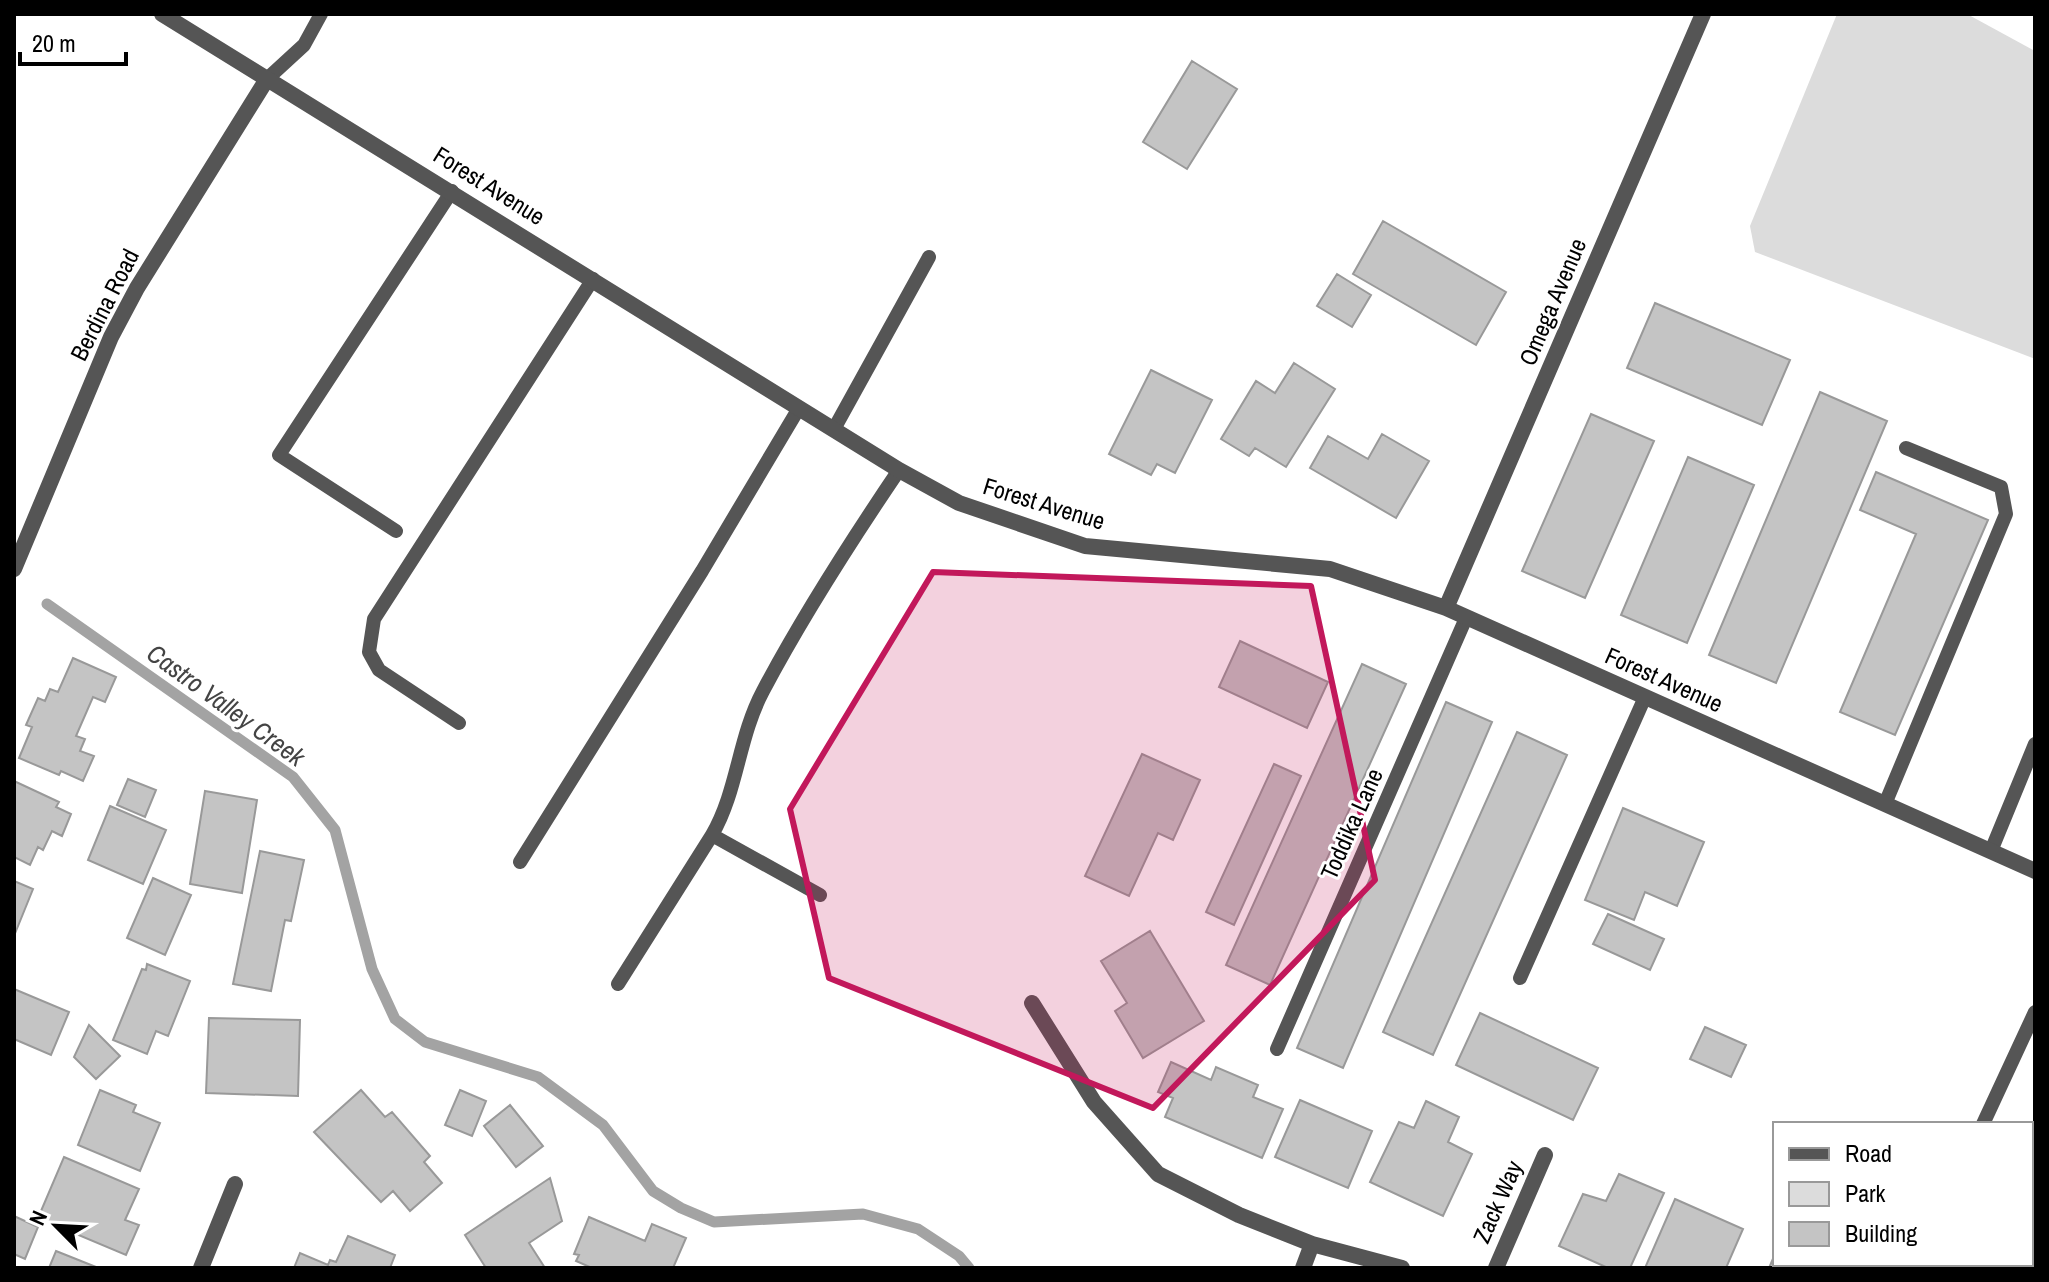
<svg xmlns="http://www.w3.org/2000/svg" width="2049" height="1282" font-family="'Archivo Narrow',sans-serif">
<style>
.green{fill:#dcdcdc}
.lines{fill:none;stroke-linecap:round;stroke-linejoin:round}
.stream{stroke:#a3a3a3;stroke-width:11}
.building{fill:#c4c4c4;stroke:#999;stroke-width:2}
.lane{stroke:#555;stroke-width:14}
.street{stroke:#555;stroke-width:16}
.marked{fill:#c2185b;fill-opacity:0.2;stroke:#c2185b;stroke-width:6;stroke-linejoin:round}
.labels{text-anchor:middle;stroke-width:6;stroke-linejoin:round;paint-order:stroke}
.street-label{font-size:24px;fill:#000;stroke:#fff}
.water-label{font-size:26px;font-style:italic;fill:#444;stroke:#fff}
</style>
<rect width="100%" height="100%" fill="#fff"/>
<path class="green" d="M 1837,14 L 1967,14 L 2035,51 L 2035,359 L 1755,252 L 1750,226 Z"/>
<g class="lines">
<path class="stream" d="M 47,604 L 293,777 L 335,830 L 372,969 L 395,1019 L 425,1042 L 538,1077 L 603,1125 L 653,1191 L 681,1208 L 714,1222 L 863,1214 L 918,1229 L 959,1256 L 969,1268"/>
</g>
<path class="building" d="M 1192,61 L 1237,89 L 1187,169 L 1143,142 Z
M 1383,221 L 1506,292 L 1476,345 L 1353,274 Z
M 1337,274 L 1371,295 L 1352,327 L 1317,306 Z
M 1655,303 L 1790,360 L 1762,425 L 1627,368 Z
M 1294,363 L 1335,389 L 1286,467 L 1255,448 L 1249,456 L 1221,439 L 1256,381 L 1275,393 Z
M 1151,370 L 1212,400 L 1175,473 L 1157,464 L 1151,475 L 1109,454 Z
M 1820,392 L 1887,421 L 1776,683 L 1709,655 Z
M 1591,414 L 1654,441 L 1585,598 L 1522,571 Z
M 1382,434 L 1429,461 L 1396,518 L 1310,468 L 1328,436 L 1368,459 Z
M 1688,457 L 1754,485 L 1687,643 L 1621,615 Z
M 1876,472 L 1988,520 L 1895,735 L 1840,712 L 1916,534 L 1860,510 Z
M 1240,641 L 1328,682 L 1307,728 L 1219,687 Z
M 73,658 L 116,677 L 105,702 L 93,697 L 76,736 L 85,739 L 80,751 L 94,756 L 83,781 L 61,771 L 59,775 L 19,758 L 32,727 L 26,725 L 38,698 L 45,701 L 50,689 L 58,692 Z
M 1362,664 L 1406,684 L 1270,985 L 1226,965 Z
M 1446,702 L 1492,722 L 1343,1068 L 1297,1048 Z
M 1517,732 L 1567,755 L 1433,1055 L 1383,1032 Z
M 1142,754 L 1200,780 L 1173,840 L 1158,833 L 1129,896 L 1085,876 Z
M 1274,764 L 1301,776 L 1234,925 L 1206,912 Z
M 128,779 L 156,790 L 145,817 L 117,805 Z
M 14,781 L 59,802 L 56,807 L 71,814 L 62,836 L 52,831 L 43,850 L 38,847 L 30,865 L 14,857 Z
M 205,791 L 257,800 L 242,893 L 190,884 Z
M 110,806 L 166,830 L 143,884 L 88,860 Z
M 1623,808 L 1704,842 L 1677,906 L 1645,892 L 1634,920 L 1585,900 Z
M 260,851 L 304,860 L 291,921 L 285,920 L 271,991 L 233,984 Z
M 153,878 L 191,895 L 165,955 L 127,938 Z
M 14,881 L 33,889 L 14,936 Z
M 1608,914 L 1664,939 L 1650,970 L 1593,944 Z
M 1150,931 L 1204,1021 L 1143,1058 L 1115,1011 L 1127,1003 L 1101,961 Z
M 147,964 L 190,981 L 168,1036 L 156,1031 L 147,1054 L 113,1040 L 142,969 L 146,970 Z
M 14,989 L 69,1012 L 51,1055 L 14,1039 Z
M 1480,1013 L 1598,1068 L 1573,1120 L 1456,1065 Z
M 209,1018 L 300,1020 L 298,1096 L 206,1093 Z
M 89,1025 L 120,1056 L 96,1079 L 74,1057 Z
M 1705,1027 L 1746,1045 L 1731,1077 L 1690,1059 Z
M 1171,1062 L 1211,1080 L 1216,1067 L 1258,1085 L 1253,1097 L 1283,1109 L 1262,1158 L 1165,1117 L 1173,1098 L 1158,1092 Z
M 100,1090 L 136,1105 L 133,1112 L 160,1123 L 140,1171 L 78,1145 Z
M 361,1090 L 385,1117 L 392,1112 L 430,1156 L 424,1162 L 442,1183 L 410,1211 L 393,1191 L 381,1202 L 314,1132 Z
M 460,1090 L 486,1101 L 472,1136 L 445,1125 Z
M 1300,1100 L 1372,1131 L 1348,1188 L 1275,1157 Z
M 1426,1101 L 1459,1117 L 1448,1142 L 1472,1154 L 1443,1216 L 1370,1182 L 1399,1122 L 1414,1128 Z
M 510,1105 L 543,1146 L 516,1167 L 484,1126 Z
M 64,1157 L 139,1189 L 125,1220 L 139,1225 L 126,1255 L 38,1218 Z
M 1619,1174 L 1664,1193 L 1630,1268 L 1608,1268 L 1559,1246 L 1583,1194 L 1606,1201 Z
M 550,1178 L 562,1221 L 529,1243 L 545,1268 L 486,1268 L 465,1235 Z
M 1675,1199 L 1743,1229 L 1726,1268 L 1645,1268 Z
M 14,1216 L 38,1227 L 25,1259 L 14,1254 Z
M 589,1217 L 645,1241 L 652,1224 L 686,1238 L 673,1268 L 592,1268 L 576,1261 L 579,1255 L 574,1254 Z
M 348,1236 L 395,1255 L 390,1268 L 294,1268 L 300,1253 L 328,1265 L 330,1260 L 336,1262 Z
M 56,1251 L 96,1267 L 49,1268 Z
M 1775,1254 L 1775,1264 L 1824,1264 L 1822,1268 L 1769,1268 Z"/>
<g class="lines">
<path class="lane" d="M 267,79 L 304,45 L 321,14
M 834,429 L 929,257
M 396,531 L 279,455 L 452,191
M 459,723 L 379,670 L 369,652 L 374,619 L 593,279
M 1885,804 L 2006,514 L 2001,487 L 1906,448
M 1991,851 L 2035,744
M 520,862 L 702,571 L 799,408
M 820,895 L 712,835 C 738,790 738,738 763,691 C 801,619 853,538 899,470
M 1520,978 L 1645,697
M 618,984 L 712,835
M 1277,1049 L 1466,618
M 1983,1124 L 2035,1012"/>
<path class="street" d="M 162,14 L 899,470 L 959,503 L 1085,546 L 1330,569 L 1446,608 L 2035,871
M 14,569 L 111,337 L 137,288 L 267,79
M 1446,608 L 1703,14
M 1032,1003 L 1094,1102 L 1158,1174 L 1239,1215 L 1312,1244 L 1402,1268
M 201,1268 L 235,1184
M 1303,1268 L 1312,1244
M 1496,1268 L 1545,1155"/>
</g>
<path class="marked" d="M 933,572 L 1311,586 L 1375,880 L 1153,1108 L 829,978 L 790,809 Z"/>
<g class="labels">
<g class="street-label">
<text transform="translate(489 186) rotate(32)" y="8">Forest Avenue</text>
<text transform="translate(1553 302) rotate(-67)" y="8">Omega Avenue</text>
<text transform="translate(105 305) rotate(-63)" y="8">Berdina Road</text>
<text transform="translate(1044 504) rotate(17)" y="8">Forest Avenue</text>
<text transform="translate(1664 680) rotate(24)" y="8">Forest Avenue</text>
<text transform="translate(1352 824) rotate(-66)" y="8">Toddika Lane</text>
<text transform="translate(1498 1202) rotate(-66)" y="8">Zack Way</text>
</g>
<g class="water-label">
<text transform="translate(226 705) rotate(36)" y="9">Castro Valley Creek</text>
</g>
</g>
<rect width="2049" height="1282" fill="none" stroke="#000000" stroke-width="32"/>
<rect x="1773" y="1122" width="260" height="144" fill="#ffffff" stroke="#999999" stroke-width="2"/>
<rect x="1789" y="1148" width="40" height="12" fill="#555555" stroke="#999999" stroke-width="2"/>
<text x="1845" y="1162" font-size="24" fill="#000000">Road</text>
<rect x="1789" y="1182" width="40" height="24" fill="#dcdcdc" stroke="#999999" stroke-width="2"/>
<text x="1845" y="1202" font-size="24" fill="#000000">Park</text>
<rect x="1789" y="1222" width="40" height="24" fill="#c4c4c4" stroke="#999999" stroke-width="2"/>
<text x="1845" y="1242" font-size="24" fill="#000000">Building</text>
<g transform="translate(56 1226) rotate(294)" stroke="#ffffff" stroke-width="6" paint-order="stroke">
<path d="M0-6L14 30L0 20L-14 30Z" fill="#000000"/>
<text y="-12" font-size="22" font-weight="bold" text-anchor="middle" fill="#000000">N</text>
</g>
<path d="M20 52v12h106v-12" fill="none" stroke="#000000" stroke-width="4"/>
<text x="32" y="52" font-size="24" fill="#000000" stroke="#ffffff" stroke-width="6" paint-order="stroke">20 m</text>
</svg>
